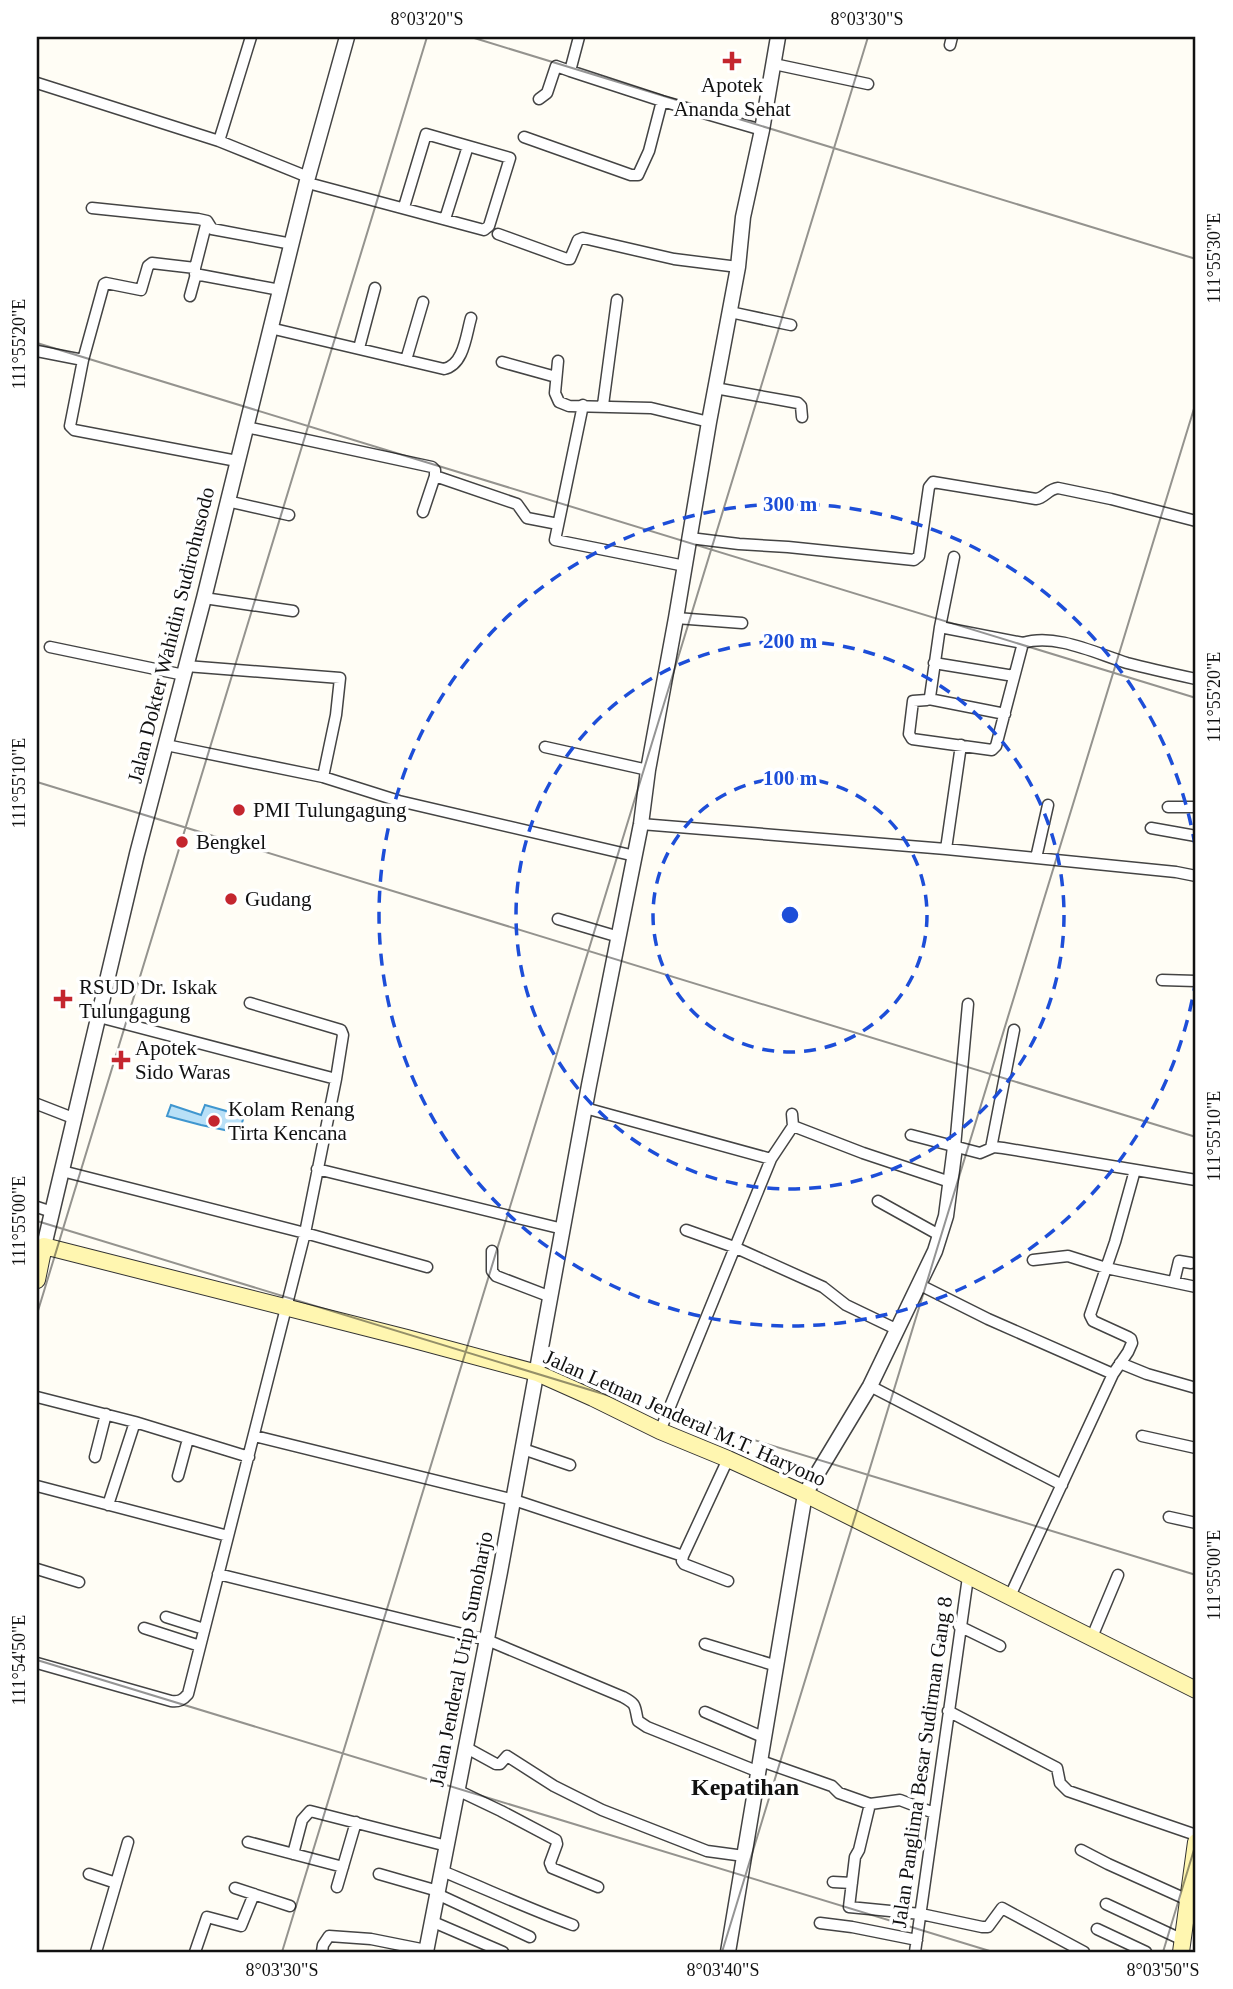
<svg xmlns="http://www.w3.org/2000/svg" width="1233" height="1989" font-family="Georgia,serif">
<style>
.water{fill:#b9e0f7;stroke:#3f96cf;stroke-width:2}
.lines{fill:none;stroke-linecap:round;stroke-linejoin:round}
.minor-casing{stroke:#444;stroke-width:13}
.tertiary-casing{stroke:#444;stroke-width:17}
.secondary-casing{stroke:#333;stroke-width:18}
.minor{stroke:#fff;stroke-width:10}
.tertiary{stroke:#fff;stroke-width:14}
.secondary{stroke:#fff6b0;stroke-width:16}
.ticks{fill:none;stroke:#111;stroke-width:2;stroke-opacity:0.45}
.ring{fill:none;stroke:#1d4ed8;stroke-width:3.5;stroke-dasharray:12 9}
.poi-dot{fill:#c4262e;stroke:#fff;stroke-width:2.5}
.labels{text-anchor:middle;stroke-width:7;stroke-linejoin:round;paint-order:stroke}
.poi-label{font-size:21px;fill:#111;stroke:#fff;text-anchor:start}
.street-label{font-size:21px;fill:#111;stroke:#fff}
.quarter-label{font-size:24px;font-weight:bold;fill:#111;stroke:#fff}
.centre{fill:#1d4ed8;stroke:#fff;stroke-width:3.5}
.ring-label{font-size:21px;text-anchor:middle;font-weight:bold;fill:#1d4ed8;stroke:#fff;stroke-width:7;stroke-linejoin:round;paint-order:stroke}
.neatline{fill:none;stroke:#111;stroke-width:2.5}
.ticks-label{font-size:18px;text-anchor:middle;fill:#111}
</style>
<rect width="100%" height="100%" fill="#fffdf5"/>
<path class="water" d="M 171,1105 L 201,1115 L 205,1105 L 244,1116 L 239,1133 L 201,1125 L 167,1116 Z"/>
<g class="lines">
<defs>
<path id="minor" d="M 579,37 L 570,71 L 662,101 L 762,130
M 950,45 L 952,37
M 774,64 L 868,84
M 37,83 L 219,141 L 308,177
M 539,99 L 547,93 L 556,66 L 570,71
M 524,137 L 631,175 L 638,175 L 649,151 L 662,101
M 219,141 L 251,37
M 308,183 L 484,230 L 489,226 L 510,158 L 468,146 L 445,219
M 404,207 L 426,134 L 468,146
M 92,208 L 198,219 L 207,221 L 212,229 L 292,244
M 207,221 L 195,268 L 152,263 L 148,266 L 141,290 L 106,283 L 104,284 L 83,360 L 70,426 L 74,430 L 237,461
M 498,234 L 567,259 L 570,259 L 578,240 L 583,238 L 674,259 L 738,267
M 195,268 L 195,274 L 280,290
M 190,296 L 196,274
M 730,312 L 791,325
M 270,328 L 444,369 C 464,365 466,335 471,318
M 359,348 L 375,288
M 37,351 L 83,360
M 406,360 L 423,302
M 558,361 L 555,393 L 559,402 L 569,406 L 651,408 L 709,422
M 502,362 L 556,377
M 715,388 L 798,403 L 801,406 L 802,417
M 583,405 L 555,540 L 685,566
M 603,405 L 617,300
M 246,427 L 432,467 L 435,470 L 435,476 L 423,512
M 435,476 L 517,504 L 527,518 L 558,524
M 227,501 L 289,515
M 690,538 L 739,544 L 788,547 L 914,560 L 919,556 L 929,487 L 933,482 L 1036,499 C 1045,498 1048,489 1058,488 L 1111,499 L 1196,521
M 204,598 L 293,611
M 676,618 L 742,623
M 940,627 L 1023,643 L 996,746 L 992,750 L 912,739 L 909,734 L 913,701 L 927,700 L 930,697 L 940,627 L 954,557
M 1023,643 C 1055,633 1095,653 1127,663 C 1150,669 1173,674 1196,679
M 50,647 L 184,675
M 934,663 L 1014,676
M 186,666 L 340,678 L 336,715 L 323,777
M 929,699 L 1005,714
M 166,745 L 323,777 L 399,801 L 635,856
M 545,747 L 648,770
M 1168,807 L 1196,807
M 641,824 L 946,849 L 1176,872 L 1196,876
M 1151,828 L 1196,836
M 946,849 L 961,745
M 1036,858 L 1048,805
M 558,919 L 619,937
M 1162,980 L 1196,981
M 99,1017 L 336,1079
M 37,1104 L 73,1118
M 585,1108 L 771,1159
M 793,1126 L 863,1153 L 950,1182
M 911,1135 L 980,1153 L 994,1147 L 1003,1148 L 1196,1180
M 955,1147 L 968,1004
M 991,1148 L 1014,1030
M 317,1169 L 563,1229
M 62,1171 L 305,1233 L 427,1267
M 878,1201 L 941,1236
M 37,1207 L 52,1212
M 686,1230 L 734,1247 L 823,1287 L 846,1305 L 898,1330
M 492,1251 L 492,1271 L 496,1276 L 551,1297
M 1033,1260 L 1068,1256 L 1106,1268 L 1196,1287
M 1174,1282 L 1179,1261 L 1191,1263
M 918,1284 L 988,1319 L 1113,1374
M 1120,1363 L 1147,1374 L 1196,1388
M 870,1386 L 1062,1485
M 37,1397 L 135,1422 L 249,1457
M 660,1431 L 771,1159 L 793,1126 L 792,1114
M 255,1436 L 514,1500 L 683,1556 L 728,1459
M 1142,1436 L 1196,1448
M 523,1449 L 570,1465
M 95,1457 L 106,1414
M 178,1476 L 188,1439
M 37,1486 L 228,1536
M 108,1505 L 135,1422
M 1169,1517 L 1196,1523
M 683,1556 L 682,1561 L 684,1564 L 728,1581
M 37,1569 L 79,1582
M 218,1574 L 487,1640 L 623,1697 C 638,1705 634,1706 638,1721 L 647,1727 L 759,1772
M 1010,1596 L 1113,1374 L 1128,1352 L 1132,1343 L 1131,1339 L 1128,1337 L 1093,1321 L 1090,1315 L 1115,1242 L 1135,1170
M 166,1617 L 204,1629
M 959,1626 L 1000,1646
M 144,1628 L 200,1646
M 1092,1637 L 1118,1575
M 705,1644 L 777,1666
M 37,1663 L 171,1701 C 179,1702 183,1700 188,1694 L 305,1233 L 336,1079 L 343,1035 L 341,1030 L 250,1003
M 948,1711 L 1057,1768 L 1060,1783 L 1068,1791 L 1196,1835
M 705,1712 L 765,1738
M 465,1747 L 496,1764 L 500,1764 L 507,1756 L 554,1786 L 602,1810 L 707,1851 L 744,1856
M 761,1761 L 832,1786 L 839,1793 L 870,1804 L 900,1800 L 934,1813
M 457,1790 L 501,1811 L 556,1840 L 557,1844 L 550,1863 L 552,1868 L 598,1887
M 870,1804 L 859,1850 L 855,1857 L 849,1907 L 921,1914 L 982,1927 L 988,1927 L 1002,1908 L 1084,1952
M 248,1842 L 343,1867
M 1081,1850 L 1108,1864 L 1188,1900
M 293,1854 L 302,1820 L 310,1811 L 447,1846
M 442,1871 C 486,1889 529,1909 573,1925
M 89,1874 L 116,1883
M 379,1874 L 438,1891
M 833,1882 L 852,1883
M 337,1887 L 356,1822
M 235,1888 L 290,1906
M 437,1894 L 530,1937
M 1106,1904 L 1183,1940
M 431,1921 L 503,1952
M 820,1923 L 852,1927 L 917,1940
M 1097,1929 L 1146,1952
M 96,1952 L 128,1842
M 195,1952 L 207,1917 L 241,1926 L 254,1894
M 322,1952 L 323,1945 L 329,1936 L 371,1939 L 426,1950
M 915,1952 L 968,1577"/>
<path id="tertiary" d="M 44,1246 L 137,854 L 204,598 L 308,177 L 347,37
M 426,1952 L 500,1572 L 589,1085 L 641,824 L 648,770 L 676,618 L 709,422 L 738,267 L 743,217 L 762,130 L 778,37
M 728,1952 L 805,1494 L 870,1386 L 935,1251 L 946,1216 L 955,1147"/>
<path id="secondary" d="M 37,1280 L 44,1246 L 407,1338 L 537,1373 L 593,1398 L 660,1431 L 728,1459 L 805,1494 L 1196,1690
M 1181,1952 L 1196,1842"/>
</defs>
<use href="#minor" class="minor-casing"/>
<use href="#tertiary" class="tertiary-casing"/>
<use href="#secondary" class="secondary-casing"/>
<use href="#minor" class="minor"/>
<use href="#tertiary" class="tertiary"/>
<use href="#secondary" class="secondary"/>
</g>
<path class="ticks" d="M 471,37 L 1196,259M 37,343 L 1196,698M 37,782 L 1196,1137M 37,1221 L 1196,1575M 37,1314 L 427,37M 37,1660 L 993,1952M 282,1952 L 868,37M 722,1952 L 1196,402M 1163,1952 L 1196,1843"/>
<g class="ring">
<circle cx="790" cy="915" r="137"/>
<circle cx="790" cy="915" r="274"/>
<path d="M1196 979A411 411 0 1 1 1196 851"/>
</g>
<g class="poi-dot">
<path d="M728.5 50.5h7v7h7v7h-7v7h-7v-7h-7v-7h7z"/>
<circle cx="239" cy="810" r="7"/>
<circle cx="182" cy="842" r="7"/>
<circle cx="231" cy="899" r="7"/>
<path d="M59.5 988.5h7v7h7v7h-7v7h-7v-7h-7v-7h7z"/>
<path d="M117.5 1049.5h7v7h7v7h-7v7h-7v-7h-7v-7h7z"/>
<circle cx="214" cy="1121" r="7"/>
</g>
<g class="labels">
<g class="poi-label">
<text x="732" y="92" text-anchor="middle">Apotek<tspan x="732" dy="24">Ananda Sehat</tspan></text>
<text x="253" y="817">PMI Tulungagung</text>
<text x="196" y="849">Bengkel</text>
<text x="245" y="906">Gudang</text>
<text x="79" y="994">RSUD Dr. Iskak<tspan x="79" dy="24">Tulungagung</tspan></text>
<text x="135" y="1055">Apotek<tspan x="135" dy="24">Sido Waras</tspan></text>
<text x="228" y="1116">Kolam Renang<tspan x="228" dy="24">Tirta Kencana</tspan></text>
</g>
<g class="street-label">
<text transform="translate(171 635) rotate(-76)" y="7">Jalan Dokter Wahidin Sudirohusodo</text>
<text transform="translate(685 1418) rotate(24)" y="7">Jalan Letnan Jenderal M.T. Haryono</text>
<text transform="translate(461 1659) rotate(-79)" y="7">Jalan Jenderal Urip Sumoharjo</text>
<text transform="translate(922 1762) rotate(-82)" y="7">Jalan Panglima Besar Sudirman Gang 8</text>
</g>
<g class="quarter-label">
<text x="745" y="1795">Kepatihan</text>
</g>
</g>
<circle cx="790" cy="915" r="10" class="centre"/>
<g class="ring-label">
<text x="790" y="511">300 m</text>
<text x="790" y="648">200 m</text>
<text x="790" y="785">100 m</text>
</g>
<rect width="1233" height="1989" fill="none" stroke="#ffffff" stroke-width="77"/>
<rect x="38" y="38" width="1156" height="1913" class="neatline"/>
<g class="ticks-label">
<text x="427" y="25">8°03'20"S</text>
<text x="867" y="25">8°03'30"S</text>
<text transform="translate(1214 258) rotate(-90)" y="6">111°55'30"E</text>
<text transform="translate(19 344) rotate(-90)" y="6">111°55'20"E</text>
<text transform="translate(1214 697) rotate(-90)" y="6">111°55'20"E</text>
<text transform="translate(19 783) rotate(-90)" y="6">111°55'10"E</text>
<text transform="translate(1214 1136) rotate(-90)" y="6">111°55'10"E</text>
<text transform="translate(19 1221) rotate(-90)" y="6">111°55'00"E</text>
<text transform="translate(1214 1575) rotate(-90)" y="6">111°55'00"E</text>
<text transform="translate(19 1660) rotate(-90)" y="6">111°54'50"E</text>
<text x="282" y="1976">8°03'30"S</text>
<text x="723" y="1976">8°03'40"S</text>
<text x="1163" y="1976">8°03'50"S</text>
</g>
</svg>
